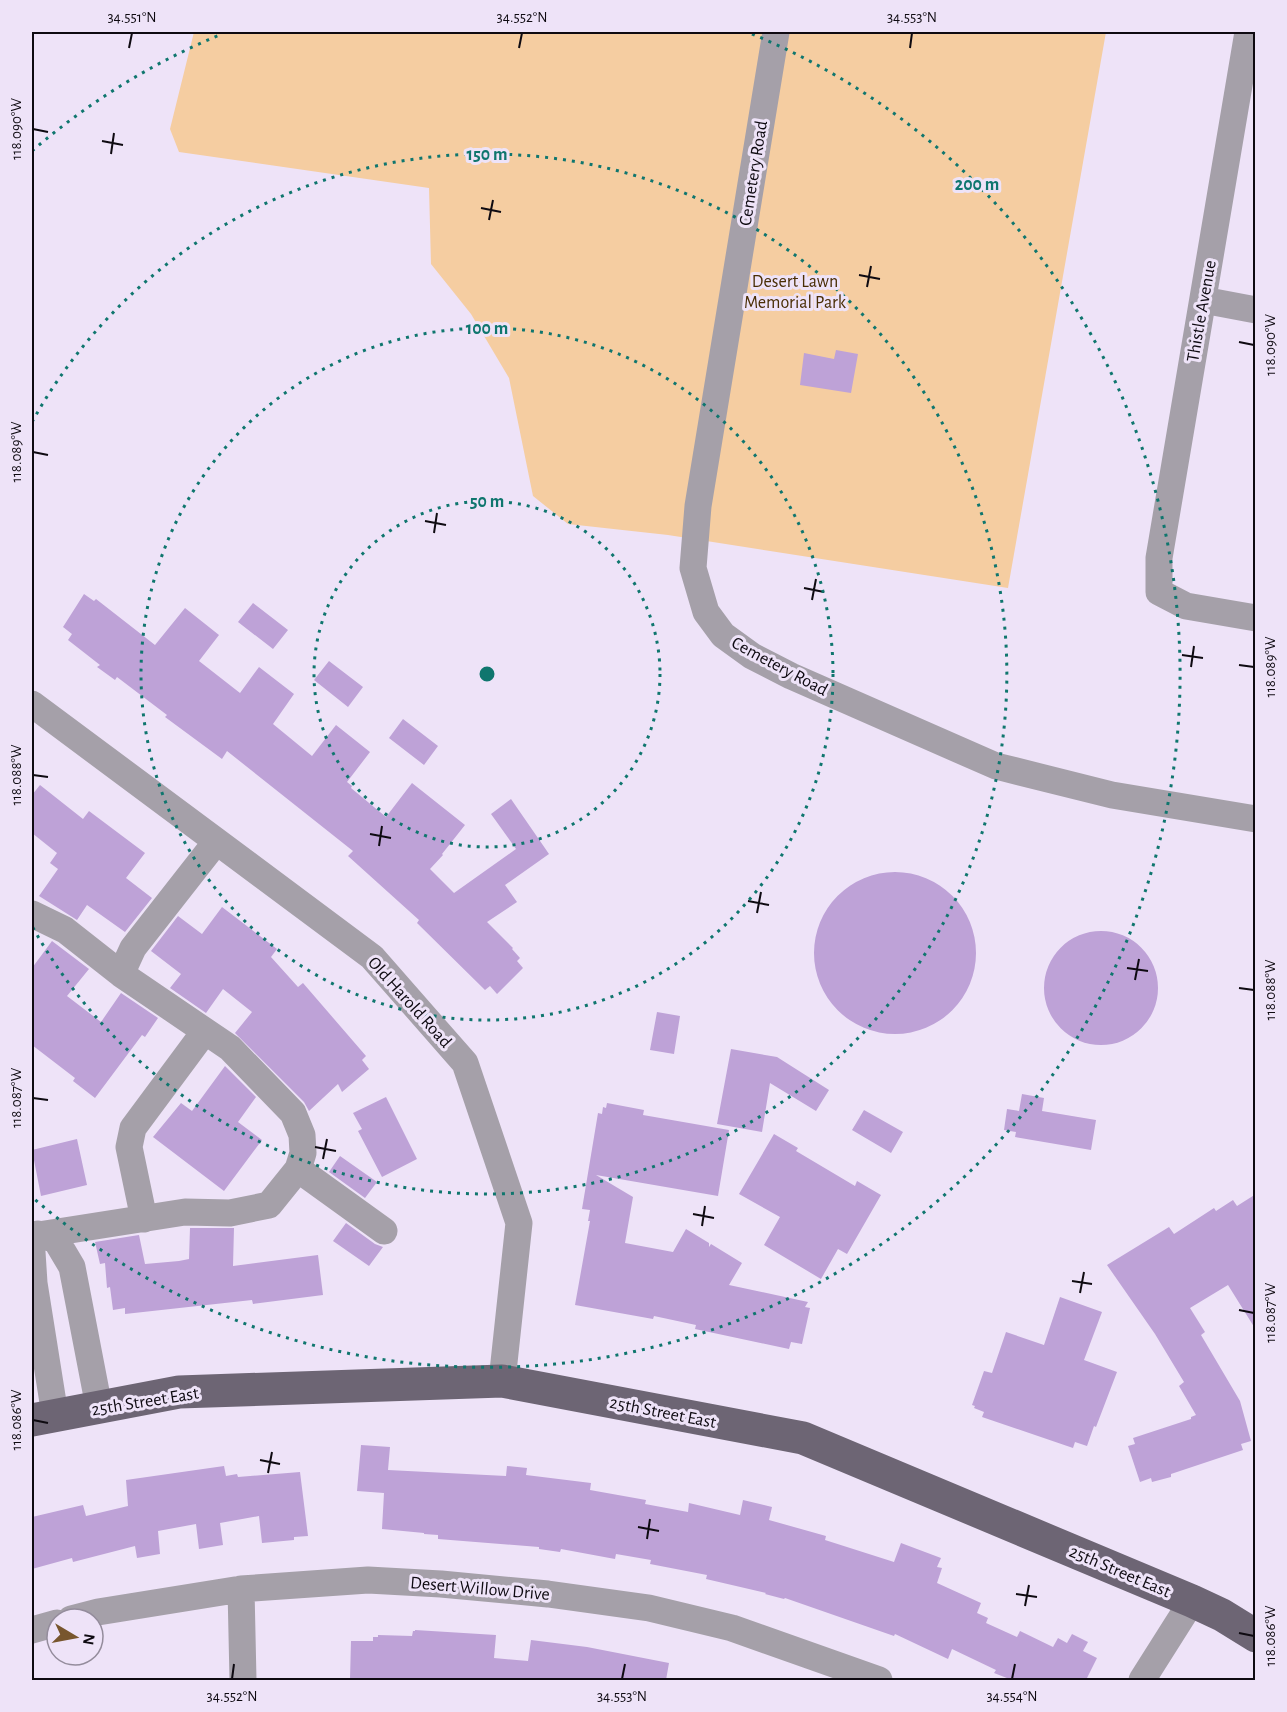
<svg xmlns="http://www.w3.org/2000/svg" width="1287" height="1712" font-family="'Alegreya Sans',sans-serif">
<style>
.green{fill:#f5cda1}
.building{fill:#bea2d7}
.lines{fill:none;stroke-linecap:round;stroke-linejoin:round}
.minor{stroke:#a5a0a9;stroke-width:27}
.major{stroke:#6d6574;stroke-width:33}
.ticks{fill:none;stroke:#0e0a11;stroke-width:2}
.ring{fill:none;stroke:#0f766e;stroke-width:3;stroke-dasharray:3 6}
.labels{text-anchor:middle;stroke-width:6;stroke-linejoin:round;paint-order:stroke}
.street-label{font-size:18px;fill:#0e0a11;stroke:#eee3f8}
.park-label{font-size:18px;fill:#492d04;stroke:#eee3f8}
.centre{fill:#0f766e;stroke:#eee3f8;stroke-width:3}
.ring-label{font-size:18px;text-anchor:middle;font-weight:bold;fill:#0f766e;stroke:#eee3f8;stroke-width:6;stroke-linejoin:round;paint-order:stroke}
.neatline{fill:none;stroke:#0e0a11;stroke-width:2}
.ticks-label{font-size:15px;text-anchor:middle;fill:#0e0a11}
</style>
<rect width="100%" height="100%" fill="#eee3f8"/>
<path class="green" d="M 194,32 L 1106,32 L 1008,588 L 668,535 L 568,524 L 533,496 L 509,378 L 471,314 L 431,264 L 429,188 L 179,152 L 170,129 Z"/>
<path class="building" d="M 836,350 L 858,354 L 851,393 L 800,385 L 804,353 L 834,359 Z
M 84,594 L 94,601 L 96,599 L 155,645 L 185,608 L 219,635 L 199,661 L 240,693 L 259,667 L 294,694 L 273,724 L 312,756 L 336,725 L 370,752 L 347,782 L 352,786 L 351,788 L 386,817 L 412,783 L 465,825 L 442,854 L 443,855 L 430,869 L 454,893 L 516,849 L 491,814 L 511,799 L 549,854 L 505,885 L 517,902 L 487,922 L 513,948 L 512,949 L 520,958 L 517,961 L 523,968 L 497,994 L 490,986 L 485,990 L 417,923 L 419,920 L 348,856 L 353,851 L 227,751 L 222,759 L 165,717 L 167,715 L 117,677 L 115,680 L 97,667 L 100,665 L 68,640 L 72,634 L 63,627 Z
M 253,603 L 288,630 L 273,649 L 238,622 Z
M 329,661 L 363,687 L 348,707 L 314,680 Z
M 403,719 L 438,746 L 424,765 L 389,738 Z
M 40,785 L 83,819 L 89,811 L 145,853 L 126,878 L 152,898 L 125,932 L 87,905 L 77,920 L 39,896 L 58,869 L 50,863 L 57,853 L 32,833 L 32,795 Z
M814 953a81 81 0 1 1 162 0a81 81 0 1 1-162 0Z
M 222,907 L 277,949 L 271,957 L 298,987 L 303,983 L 366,1056 L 362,1060 L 369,1069 L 342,1092 L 338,1084 L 309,1111 L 304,1102 L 235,1033 L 252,1012 L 223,989 L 206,1013 L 170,988 L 181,974 L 151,951 L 178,916 L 202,934 Z
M1044 988a57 57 0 1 1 114 0a57 57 0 1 1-114 0Z
M 52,941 L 89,969 L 67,996 L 101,1022 L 121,993 L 158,1018 L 145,1037 L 142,1035 L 95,1098 L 73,1081 L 75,1078 L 32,1045 L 32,968 Z
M 657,1012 L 680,1016 L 674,1054 L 650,1050 Z
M 731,1049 L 777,1057 L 829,1090 L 816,1111 L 770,1083 L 762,1132 L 717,1124 Z
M 225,1066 L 256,1097 L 238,1122 L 262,1140 L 224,1191 L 153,1137 L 181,1103 L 192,1111 Z
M 1022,1094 L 1044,1098 L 1042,1111 L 1096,1120 L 1091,1150 L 1015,1137 L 1016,1132 L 1004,1130 L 1007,1109 L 1019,1111 Z
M 386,1097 L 417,1159 L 382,1177 L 358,1131 L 362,1129 L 353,1113 Z
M 607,1103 L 644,1110 L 643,1115 L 729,1130 L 718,1196 L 596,1175 L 633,1197 L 625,1243 L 673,1252 L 686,1229 L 709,1243 L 709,1247 L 711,1244 L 742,1263 L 729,1285 L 808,1302 L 805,1307 L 810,1308 L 802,1344 L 791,1342 L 789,1349 L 695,1329 L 696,1325 L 654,1316 L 653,1319 L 575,1305 L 590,1221 L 588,1221 L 590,1210 L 582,1209 L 598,1113 L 602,1114 L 603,1107 L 606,1108 Z
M 864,1110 L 903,1132 L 891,1153 L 852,1130 Z
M 774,1134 L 798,1148 L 796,1151 L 855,1186 L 857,1181 L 881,1195 L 847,1254 L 838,1249 L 821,1279 L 764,1245 L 780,1217 L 739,1194 Z
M 77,1139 L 87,1185 L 41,1196 L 32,1150 Z
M 340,1156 L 377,1182 L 365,1198 L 329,1172 Z
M 1256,1194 L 1256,1330 L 1228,1285 L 1190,1308 L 1205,1332 L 1201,1335 L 1240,1401 L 1251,1441 L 1241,1444 L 1243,1450 L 1171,1474 L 1171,1477 L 1152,1482 L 1151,1478 L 1140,1482 L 1128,1446 L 1135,1444 L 1133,1438 L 1191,1419 L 1191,1417 L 1196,1415 L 1179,1386 L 1184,1382 L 1155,1334 L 1107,1265 L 1169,1227 L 1174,1234 L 1214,1208 L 1216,1211 L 1233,1200 L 1237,1206 Z
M 346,1223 L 375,1244 L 383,1247 L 369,1266 L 333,1241 Z
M 190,1228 L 234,1228 L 233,1266 L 318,1255 L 323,1295 L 253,1304 L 252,1300 L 125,1314 L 125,1308 L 113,1310 L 110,1287 L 107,1288 L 105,1263 L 100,1264 L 95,1242 L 139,1235 L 145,1264 L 179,1261 L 189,1259 Z
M 1060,1297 L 1102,1312 L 1084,1360 L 1117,1372 L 1096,1427 L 1094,1426 L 1087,1446 L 1075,1442 L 1073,1448 L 982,1417 L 984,1412 L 974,1408 L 975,1406 L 972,1405 L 984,1371 L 992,1373 L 1006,1332 L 1044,1345 Z
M 361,1445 L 390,1447 L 388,1470 L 506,1476 L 507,1466 L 527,1468 L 526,1475 L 591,1483 L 590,1490 L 646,1500 L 645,1504 L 688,1512 L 689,1503 L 740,1515 L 743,1500 L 772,1507 L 769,1520 L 826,1536 L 825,1540 L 894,1562 L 901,1543 L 941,1558 L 937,1567 L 942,1568 L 937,1583 L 981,1603 L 977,1613 L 988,1618 L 986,1623 L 1017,1637 L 1020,1631 L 1053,1647 L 1058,1638 L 1067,1643 L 1072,1634 L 1088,1642 L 1083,1651 L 1097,1658 L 1086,1680 L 1012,1680 L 994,1673 L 996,1670 L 952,1649 L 948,1659 L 895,1634 L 894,1636 L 785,1598 L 784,1599 L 765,1594 L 766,1593 L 706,1579 L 707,1575 L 650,1564 L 651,1560 L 616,1554 L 615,1559 L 561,1549 L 560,1552 L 539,1549 L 539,1547 L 438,1539 L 438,1535 L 424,1534 L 424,1533 L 382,1529 L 384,1493 L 357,1491 Z
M 224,1466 L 226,1476 L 237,1474 L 238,1477 L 300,1472 L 308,1536 L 294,1537 L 294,1540 L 262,1543 L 259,1516 L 220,1523 L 223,1545 L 199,1549 L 196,1524 L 158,1531 L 160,1554 L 137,1558 L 135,1546 L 73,1562 L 72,1558 L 32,1569 L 32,1517 L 83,1505 L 86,1516 L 128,1506 L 126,1480 Z
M 415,1630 L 496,1635 L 494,1658 L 528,1661 L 531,1640 L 587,1647 L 669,1663 L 666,1680 L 350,1679 L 351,1641 L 373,1641 L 373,1637 L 378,1637 L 378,1635 L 412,1636 L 413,1631 L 415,1631 Z"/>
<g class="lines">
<path class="minor" d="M 776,32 L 698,506 L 693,568 L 706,612 L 723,635 L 752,656 L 791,676 L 996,766 L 1112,795 L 1256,819
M 1248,32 L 1159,558 L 1159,592 L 1186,606 L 1256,618
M 1203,300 L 1256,310
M 32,704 L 372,957 L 465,1063 L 519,1223 L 502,1381
M 32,914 L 65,930 L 121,974
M 298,1169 L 384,1231
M 144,1219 L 129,1147 L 133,1128 L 205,1031
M 32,1236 L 185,1212 L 230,1213 L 269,1205 L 298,1169 L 303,1153 L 302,1135 L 293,1113 L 230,1048 L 121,974 L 133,948 L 216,842
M 36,1238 L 38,1234 L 56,1240 L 72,1267 L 99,1407
M 32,1252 L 34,1283 L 55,1415
M 241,1589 L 243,1680
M 71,1619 L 98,1612 L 241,1589 L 368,1580 L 441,1584 L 548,1594 L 649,1608 L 732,1628 L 879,1680
M 32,1630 L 57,1623
M 1142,1680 L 1192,1601"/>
<path class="major" d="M 32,1420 L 179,1392 L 502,1381 L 803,1438 L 1192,1601 L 1222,1615 L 1256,1636"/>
</g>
<path class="ticks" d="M 129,48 L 132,33M 519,48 L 522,33M 910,48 L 912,33M 33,129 L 48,132M 102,141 L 123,145M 111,154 L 114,133M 481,208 L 501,212M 489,220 L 493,200M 859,275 L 880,279M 867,287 L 871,266M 1239,342 L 1254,345M 33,452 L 48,455M 425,521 L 446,525M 434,533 L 437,513M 804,588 L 824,592M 812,600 L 816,579M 1182,655 L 1203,658M 1239,665 L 1254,667M 1191,667 L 1194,646M 33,775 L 48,777M 370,834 L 391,838M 379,846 L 382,826M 748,901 L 769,905M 757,913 L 761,892M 1127,968 L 1148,971M 1135,980 L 1139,959M 1239,988 L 1254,990M 33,1098 L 48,1100M 315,1147 L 336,1151M 323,1159 L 327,1139M 693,1214 L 714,1218M 702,1226 L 705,1206M 1072,1281 L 1092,1284M 1080,1293 L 1084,1272M 1239,1310 L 1254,1313M 33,1420 L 48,1423M 260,1460 L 280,1464M 268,1473 L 272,1452M 638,1527 L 659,1531M 647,1539 L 650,1519M 1016,1594 L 1037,1597M 1025,1606 L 1029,1585M 1239,1633 L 1254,1636M 232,1679 L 234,1664M 622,1679 L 625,1664M 1012,1679 L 1015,1664"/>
<g class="ring">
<circle cx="487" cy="674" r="173"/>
<circle cx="487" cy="674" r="346"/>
<path d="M32 422A520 520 0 1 1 32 926"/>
<path d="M32 151A693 693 0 0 1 222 34M752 34A693 693 0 1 1 32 1197"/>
</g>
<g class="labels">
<g class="street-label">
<text transform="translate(753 173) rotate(-81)" y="6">Cemetery Road</text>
<text transform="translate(1201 311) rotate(-80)" y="6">Thistle Avenue</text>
<text transform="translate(780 666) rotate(28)" y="6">Cemetery Road</text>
<text transform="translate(410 1002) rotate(48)" y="6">Old Harold Road</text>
<text transform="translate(145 1401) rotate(-9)" y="6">25th Street East</text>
<text transform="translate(663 1412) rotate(11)" y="6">25th Street East</text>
<text transform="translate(1120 1571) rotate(23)" y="6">25th Street East</text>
<text transform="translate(480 1588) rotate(5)" y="6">Desert Willow Drive</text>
</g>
<g class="park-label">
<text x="795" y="287">Desert Lawn<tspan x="795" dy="21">Memorial Park</tspan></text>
</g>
</g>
<circle cx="487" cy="674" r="9" class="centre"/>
<g class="ring-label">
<text x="487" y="160">150 m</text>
<text x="977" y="190">200 m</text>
<text x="487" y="334">100 m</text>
<text x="487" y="507">50 m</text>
</g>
<rect width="1287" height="1712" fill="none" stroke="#eee3f8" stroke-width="66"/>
<g transform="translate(75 1637) rotate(100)"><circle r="28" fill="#eee3f8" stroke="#948c9c" stroke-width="1.5"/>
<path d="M0-4.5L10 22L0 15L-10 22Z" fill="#78562e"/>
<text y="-9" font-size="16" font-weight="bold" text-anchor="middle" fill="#0e0a11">N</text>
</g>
<rect x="33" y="33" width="1221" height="1646" class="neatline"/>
<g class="ticks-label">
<text x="132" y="22">34.551°N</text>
<text x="522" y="22">34.552°N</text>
<text x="912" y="22">34.553°N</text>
<text transform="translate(16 129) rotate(-90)" y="5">118.090°W</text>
<text transform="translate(1270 345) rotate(-90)" y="5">118.090°W</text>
<text transform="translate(16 452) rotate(-90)" y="5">118.089°W</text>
<text transform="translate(1270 667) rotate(-90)" y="5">118.089°W</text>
<text transform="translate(16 775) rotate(-90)" y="5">118.088°W</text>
<text transform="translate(1270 990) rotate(-90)" y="5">118.088°W</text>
<text transform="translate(16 1098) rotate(-90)" y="5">118.087°W</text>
<text transform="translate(1270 1313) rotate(-90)" y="5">118.087°W</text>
<text transform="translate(16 1420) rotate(-90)" y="5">118.086°W</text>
<text transform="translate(1270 1636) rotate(-90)" y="5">118.086°W</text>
<text x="232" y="1701">34.552°N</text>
<text x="622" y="1701">34.553°N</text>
<text x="1012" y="1701">34.554°N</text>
</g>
</svg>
